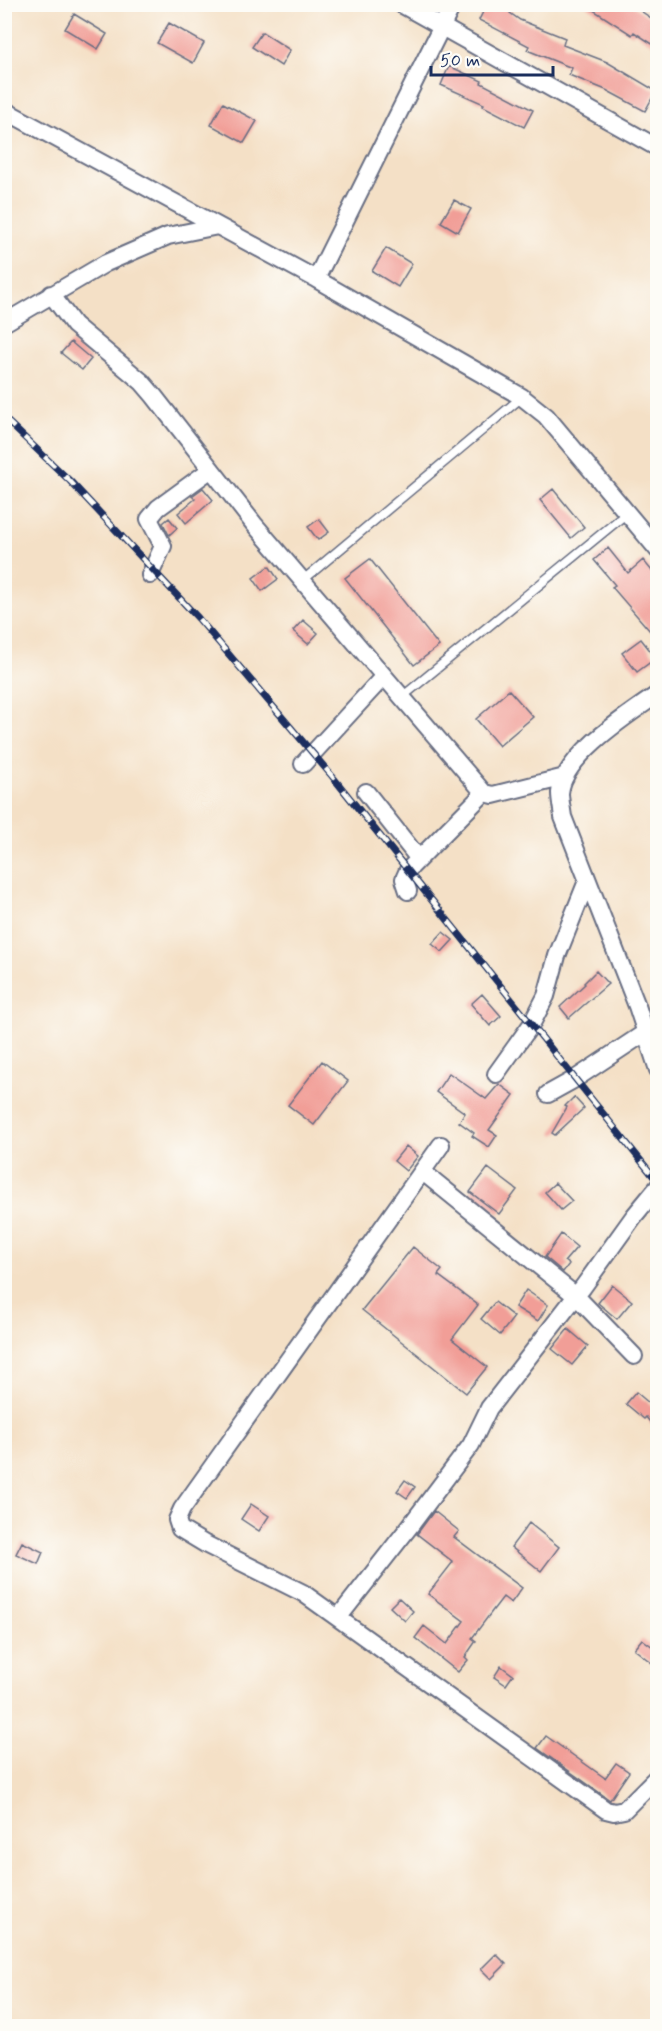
<svg xmlns="http://www.w3.org/2000/svg" width="662" height="2031" font-family="Mynerve,sans-serif">
<style>
.building{fill:#f19e97}
.lines{fill:none;stroke-linecap:round;stroke-linejoin:round}
.lane-casing{stroke:#676d82;stroke-width:11}
.street-casing{stroke:#676d82;stroke-width:20}
.lane{stroke:#fff;stroke-width:8}
.street{stroke:#fff;stroke-width:16}
.rail-casing{stroke:#1b2f5e;stroke-width:7}
.rail{stroke:#fdfcf7;stroke-width:4.5;stroke-dasharray:14;stroke-linecap:butt}
</style>
<rect width="100%" height="100%" fill="#fdfcf7"/>
<filter id="ink" filterUnits="userSpaceOnUse"><feTurbulence type="fractalNoise" baseFrequency=".0167" numOctaves="2"/><feDisplacementMap in="SourceGraphic" scale="12" xChannelSelector="R" yChannelSelector="G"/><feConvolveMatrix kernelMatrix="1 2 1 2 8 2 1 2 1" color-interpolation-filters="sRGB"/></filter>
<filter id="wash" filterUnits="userSpaceOnUse"><feTurbulence type="fractalNoise" baseFrequency=".008" numOctaves="4" result="noise"/><feDisplacementMap in="SourceGraphic" scale="24" xChannelSelector="R" yChannelSelector="G"/><feGaussianBlur stdDeviation="1.35" result="paint"/><feColorMatrix in="noise" values="0 0 0 0 0 0 0 0 0 0 0 0 0 0 0 0 0 1.4 0 .05"/><feComposite in="paint" operator="in"/></filter>
<g filter="url(#wash)">
<rect width="100%" height="100%" fill="#f4e0c6"/>
<g id="blocks">
<path class="building" d="M 487,4 L 515,4 L 510,13 L 520,20 L 565,38 L 563,45 L 607,62 L 656,91 L 645,111 L 606,90 L 569,75 L 572,68 L 527,50 L 529,46 L 479,20 Z
M 584,4 L 630,4 L 657,22 L 657,47 L 634,32 L 632,35 Z
M 74,14 L 107,34 L 98,49 L 65,29 Z
M 169,23 L 204,43 L 193,63 L 157,43 Z
M 262,32 L 290,50 L 281,66 L 252,47 Z
M 449,66 L 482,81 L 481,83 L 533,110 L 524,127 L 483,106 L 484,104 L 441,85 Z
M 223,103 L 257,121 L 244,143 L 211,125 Z
M 454,200 L 471,209 L 458,232 L 441,222 Z
M 386,248 L 412,264 L 398,287 L 372,271 Z
M 71,342 L 91,359 L 82,370 L 61,353 Z
M 203,488 L 213,500 L 186,523 L 178,513 L 195,499 L 192,496 Z
M 553,489 L 584,527 L 571,538 L 540,500 Z
M 169,518 L 177,528 L 169,535 L 163,523 Z
M 319,519 L 329,532 L 318,540 L 308,527 Z
M 608,548 L 628,573 L 643,560 L 657,577 L 657,625 L 650,631 L 612,587 L 615,585 L 594,560 Z
M 370,559 L 439,646 L 414,665 L 345,578 Z
M 269,566 L 278,579 L 262,591 L 253,578 Z
M 303,620 L 318,633 L 308,644 L 293,631 Z
M 641,639 L 656,658 L 637,672 L 622,653 Z
M 509,690 L 533,717 L 499,746 L 476,719 Z
M 443,932 L 453,940 L 442,952 L 432,944 Z
M 596,971 L 608,984 L 569,1018 L 560,1007 L 585,984 L 584,983 Z
M 482,994 L 501,1016 L 490,1026 L 471,1004 Z
M 322,1061 L 348,1081 L 314,1125 L 288,1105 Z
M 449,1073 L 486,1099 L 499,1084 L 514,1095 L 489,1130 L 497,1135 L 489,1147 L 472,1136 L 474,1133 L 459,1122 L 465,1113 L 436,1092 Z
M 574,1097 L 584,1108 L 555,1135 L 552,1133 L 567,1107 L 565,1106 Z
M 406,1146 L 418,1156 L 406,1171 L 394,1161 Z
M 488,1168 L 517,1190 L 499,1214 L 470,1192 Z
M 555,1183 L 572,1201 L 561,1210 L 545,1192 Z
M 561,1234 L 577,1247 L 565,1261 L 569,1264 L 563,1272 L 545,1257 Z
M 413,1247 L 442,1270 L 438,1275 L 478,1305 L 452,1339 L 487,1367 L 466,1393 L 362,1310 Z
M 612,1285 L 632,1301 L 617,1319 L 598,1303 Z
M 526,1290 L 548,1305 L 538,1321 L 515,1307 Z
M 495,1302 L 514,1317 L 500,1335 L 481,1319 Z
M 568,1329 L 588,1346 L 572,1365 L 552,1349 Z
M 636,1392 L 657,1410 L 657,1431 L 646,1417 L 644,1419 L 626,1404 Z
M 405,1480 L 415,1487 L 407,1498 L 397,1491 Z
M 251,1504 L 269,1516 L 259,1531 L 241,1519 Z
M 434,1511 L 459,1531 L 454,1537 L 522,1588 L 511,1603 L 503,1597 L 493,1610 L 472,1638 L 476,1641 L 465,1657 L 468,1660 L 458,1672 L 415,1638 L 424,1626 L 447,1644 L 464,1621 L 428,1594 L 453,1562 L 417,1534 Z
M 529,1523 L 559,1547 L 541,1571 L 511,1547 Z
M 22,1542 L 43,1552 L 38,1564 L 16,1554 Z
M 399,1598 L 413,1611 L 405,1621 L 390,1607 Z
M 642,1639 L 657,1650 L 657,1667 L 634,1649 Z
M 501,1666 L 513,1675 L 506,1685 L 494,1677 Z
M 546,1736 L 605,1778 L 616,1763 L 629,1772 L 610,1800 L 537,1748 Z
M 496,1954 L 506,1964 L 491,1979 L 481,1969 Z"/>
</g>
</g>
<g filter="url(#ink)">
<use href="#blocks" fill-opacity="0" stroke="#676d82" stroke-width="1.5"/>
<g class="lines">
<defs>
<path id="lane" d="M 302,581 L 522,397
M 402,697 L 627,513"/>
<path id="street" d="M 401,4 L 658,148
M 4,110 L 316,279 L 522,397 L 546,416 L 658,550
M 316,279 L 453,4
M 51,294 L 74,325 L 142,382 L 154,396 L 254,524 L 484,793 L 493,795 L 565,777
M 4,323 L 106,263 L 168,236 L 218,226
M 150,575 L 163,546 L 149,519 L 158,508 L 210,470
M 658,694 C 629,714 563,756 560,793 C 560,800 562,809 563,817 L 637,1006 L 658,1070
M 303,764 L 384,676
M 366,792 L 419,859
M 408,891 L 404,879 L 408,870 L 484,793
M 496,1074 L 531,1025 L 546,996 L 557,956 L 587,881
M 548,1094 L 575,1079 L 646,1032
M 441,1145 L 182,1509 L 177,1520 L 180,1529 L 205,1544 L 303,1593 L 606,1810 L 614,1812 L 624,1810 L 658,1776
M 423,1172 L 576,1296 L 634,1356
M 338,1618 L 410,1526 L 471,1445 L 489,1408 L 583,1287 L 634,1216 L 658,1187"/>
</defs>
<use href="#lane" class="lane-casing"/>
<use href="#street" class="street-casing"/>
<use href="#lane" class="lane"/>
<use href="#street" class="street"/>
<defs>
<path id="rail" d="M 4,418 L 70,481 L 198,618 L 332,776 L 658,1182"/>
</defs>
<use href="#rail" class="rail-casing"/>
<use href="#rail" class="rail"/>
</g>
</g>
<rect width="662" height="2031" fill="none" stroke="#fdfcf7" stroke-width="24"/>
<path d="M431 66v9h122v-9" fill="none" stroke="#1b2f5e" stroke-width="3"/>
<text x="440" y="66" font-size="18" fill="#1b2f5e" stroke="#fdfcf7" stroke-width="4.5" paint-order="stroke">50 m</text>
</svg>
